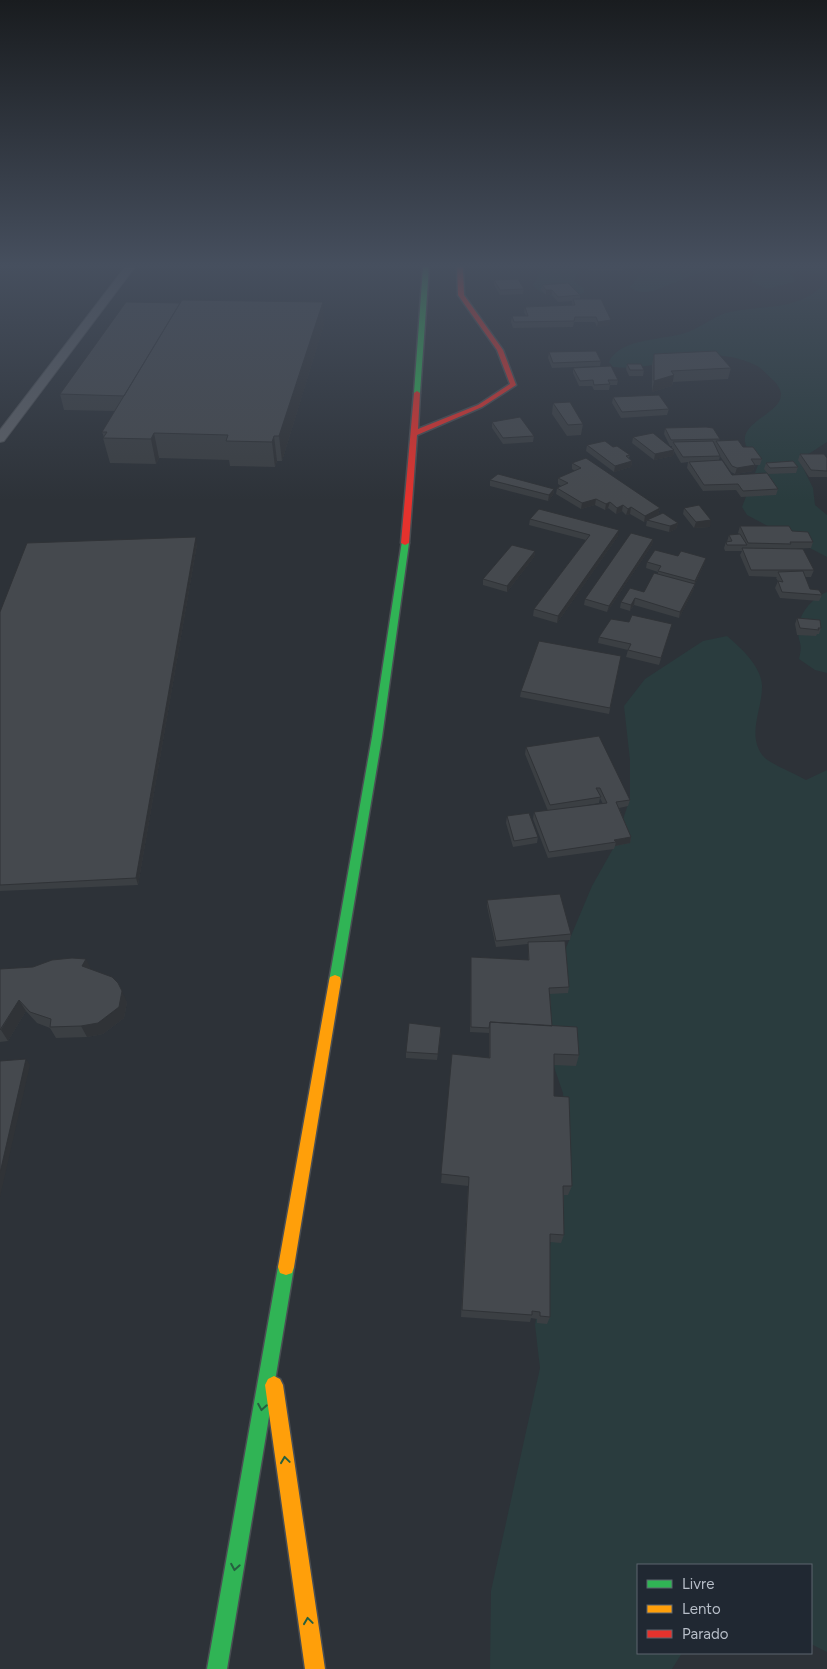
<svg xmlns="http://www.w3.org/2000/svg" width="827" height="1669" font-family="Figtree,sans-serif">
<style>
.green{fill:#2a3c3e}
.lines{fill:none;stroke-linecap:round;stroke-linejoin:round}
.lane-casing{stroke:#4a4e53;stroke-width:2}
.fast-casing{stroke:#4a4e53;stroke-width:3}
.slow-casing{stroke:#4a4e53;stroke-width:3}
.jam-casing{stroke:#4a4e53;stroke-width:3}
.lane{fill:#5c6066;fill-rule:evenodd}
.fast{fill:#30b455;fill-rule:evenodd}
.slow{fill:#ff9f0a;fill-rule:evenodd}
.jam{fill:#e5322d;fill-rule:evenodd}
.wall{fill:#3b3f43;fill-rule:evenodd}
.shaded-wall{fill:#303337}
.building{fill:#45494e;stroke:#303337}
.oneway{stroke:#266040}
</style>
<rect width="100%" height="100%" fill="#2d3238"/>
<path class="green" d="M 544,267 L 580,267 L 574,281 L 584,289 L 584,293 C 569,298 543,300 533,285 Z
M 646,267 L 714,267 L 656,290 C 646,293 638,294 630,287 Z
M 757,267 L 827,267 L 827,442 L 804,457 L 801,464 L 813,488 L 815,505 L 827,515 L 827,557 L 747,515 L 742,507 L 758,465 C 754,458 746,449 745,442 C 740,417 804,409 772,379 C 767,375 761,367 755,365 C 703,340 663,373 613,367 L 609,362 C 619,338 664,340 685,333 C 698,329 710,319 723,314 C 755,304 799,313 823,284 L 823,276 L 805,270 L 790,274 L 795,278 L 794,282 L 767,289 L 752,282 L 752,278 Z
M 827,592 L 827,673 L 815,670 L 799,659 C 803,642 799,645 798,632 C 797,615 813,597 827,592 Z
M 727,636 C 740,647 761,666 762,685 C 763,709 746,734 763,756 C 770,764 796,774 806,780 L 827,770 L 827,1652 L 811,1644 L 811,1565 L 638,1565 L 638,1653 L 682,1653 L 672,1669 L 490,1669 L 491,1591 L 540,1368 L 535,1325 L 567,1156 L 563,1093 L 543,1035 L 542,1005 L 592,886 L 614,847 L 630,798 L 630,760 L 624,706 L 645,679 L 703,641 Z"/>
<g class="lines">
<defs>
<path id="lane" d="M 125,267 L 135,267 L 4,441 L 0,442 L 0,430 Z"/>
<path id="fast" d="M 423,267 L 429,267 L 420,393 L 417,395 L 414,393 Z
M 402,541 L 409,543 L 382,737 L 341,981 L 340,985 L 335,987 L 330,985 L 329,981 L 372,737 Z
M 286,1259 L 292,1261 L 294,1267 L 227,1669 L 207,1669 L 278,1267 L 280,1261 Z"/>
<path id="slow" d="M 335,975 L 340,977 L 341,981 L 294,1267 L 292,1273 L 286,1275 L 280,1273 L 278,1267 L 329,981 L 330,977 Z
M 274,1376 L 280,1379 L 283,1385 L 325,1669 L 305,1669 L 265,1385 L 268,1379 Z"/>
<path id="jam" d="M 457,267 L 463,267 L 464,295 L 503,350 L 516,385 L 482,407 L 417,435 L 409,543 L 405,545 L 401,543 L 414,393 L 417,391 L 420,393 L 418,429 L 478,405 L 510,384 L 497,350 L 458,295 Z"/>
</defs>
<use href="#lane" class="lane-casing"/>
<use href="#fast" class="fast-casing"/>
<use href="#slow" class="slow-casing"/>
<use href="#jam" class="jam-casing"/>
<use href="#lane" class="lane"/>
<use href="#fast" class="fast"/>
<use href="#slow" class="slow"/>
<use href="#jam" class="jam"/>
</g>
<path class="wall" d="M 587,267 L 623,267 L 623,271 L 588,271 Z
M 494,280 L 524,289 L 523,294 L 500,295 L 494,285 Z
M 542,285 L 580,295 L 580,299 L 610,325 L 597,327 L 595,322 L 574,322 L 573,327 L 513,328 L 511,322 L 512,316 L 526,316 L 524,312 L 525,307 L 572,305 L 572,301 L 558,302 L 552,295 L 546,295 L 541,290 Z
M 324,324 L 282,461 L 277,461 L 275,467 L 230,466 L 229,460 L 159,458 L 156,464 L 110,463 L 103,438 L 104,437 L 102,432 L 115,411 L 64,410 L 60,394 Z
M 549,352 L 601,361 L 600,366 L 552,368 L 548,358 Z
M 654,354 L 731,368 L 728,379 L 673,382 L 672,386 L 652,392 L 652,365 Z
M 627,364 L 644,370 L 643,376 L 629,376 L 626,369 Z
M 573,368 L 618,380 L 617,385 L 610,385 L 609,390 L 594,390 L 592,386 L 579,386 L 573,373 Z
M 613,397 L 669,409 L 667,415 L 621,418 L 612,403 Z
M 553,403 L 583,424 L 581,435 L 567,436 L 552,414 Z
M 492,422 L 534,436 L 533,442 L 503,444 L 492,428 Z
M 665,428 L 720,439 L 719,441 L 743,447 L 762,459 L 760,465 L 755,465 L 753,471 L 735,474 L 731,472 L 720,456 L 719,460 L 732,475 L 778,489 L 776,495 L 741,497 L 736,490 L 703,491 L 687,468 L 688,462 L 681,463 L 674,451 L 673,456 L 654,460 L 632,443 L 633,437 L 672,448 L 672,446 L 670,446 L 664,434 Z
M 587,445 L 613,447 L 630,455 L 629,458 L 632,461 L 631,467 L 614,472 L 586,451 Z
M 800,454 L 827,458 L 827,477 L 809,477 L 798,460 Z
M 572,463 L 660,508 L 658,515 L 644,522 L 630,514 L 626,515 L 622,511 L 616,514 L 608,508 L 605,510 L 595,505 L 581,509 L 556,494 L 557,488 L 561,486 L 558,484 L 558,478 L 575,471 L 572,469 Z
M 766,463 L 798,467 L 796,473 L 768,474 L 764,469 Z
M 490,480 L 554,489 L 553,495 L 548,501 L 490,486 Z
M 684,508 L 710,527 L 694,528 L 683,514 Z
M 530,519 L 618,536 L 557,623 L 533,616 L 534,609 L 586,540 L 529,525 Z
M 647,520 L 678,523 L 676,529 L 669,532 L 646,526 Z
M 740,526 L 792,531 L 813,542 L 811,548 L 789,549 L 814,570 L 811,577 L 805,577 L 810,589 L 822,595 L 819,601 L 780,598 L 775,588 L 778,581 L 776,578 L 777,577 L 749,576 L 740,555 L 742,551 L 725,551 L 724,548 L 726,542 L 727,542 L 729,535 L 739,534 L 738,533 Z
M 653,539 L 652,545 L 607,612 L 584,605 L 585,599 Z
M 197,544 L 138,885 L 0,891 L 0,612 Z
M 535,551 L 534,557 L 507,592 L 483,585 L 483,579 Z
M 678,556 L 706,558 L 704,564 L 695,584 L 693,591 L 679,618 L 634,605 L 630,611 L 620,608 L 621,602 L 644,592 L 658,574 L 658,572 L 646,568 L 647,562 Z
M 797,618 L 821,628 L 819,634 L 817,634 L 816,636 L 797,635 L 795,624 Z
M 629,622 L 672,624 L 659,665 L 626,657 L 628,650 L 598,643 L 599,637 Z
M 621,656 L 609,714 L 520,697 L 521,691 Z
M 526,747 L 630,800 L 628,806 L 619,808 L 631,837 L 630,843 L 615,846 L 614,849 L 548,858 L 533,819 L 534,812 L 548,811 L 525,754 ZM 600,798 L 603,804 L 565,809 L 599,803 Z
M 507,816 L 538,837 L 537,843 L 513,847 L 506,823 Z
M 487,900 L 571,934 L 570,940 L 557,941 L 569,987 L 568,993 L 550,994 L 552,1026 L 579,1055 L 576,1066 L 554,1065 L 554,1096 L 572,1186 L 568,1195 L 564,1195 L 564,1235 L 561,1243 L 550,1242 L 550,1317 L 547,1324 L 537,1323 L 537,1319 L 531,1318 L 530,1322 L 461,1317 L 468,1186 L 441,1183 L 452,1054 L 489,1058 L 489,1033 L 470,1032 L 471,957 L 528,960 L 528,944 L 496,947 L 487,906 Z
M 0,969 L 91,969 L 127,1002 L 124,1018 L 103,1034 L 87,1037 L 56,1038 L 50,1028 L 37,1023 L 26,1011 L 8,1041 L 0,1042 Z
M 441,1032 L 437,1060 L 406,1058 L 406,1052 Z"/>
<path class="shaded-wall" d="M 546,290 L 552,290 L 552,295 L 546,295 Z
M 323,302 L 324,324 L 282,461 L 279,436 Z
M 611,320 L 610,325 L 597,327 L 598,322 Z
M 674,375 L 672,386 L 652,392 L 654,381 Z
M 154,433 L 159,458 L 156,464 L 151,439 Z
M 274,436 L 277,461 L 275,467 L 272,442 Z
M 674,450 L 673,456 L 654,460 L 655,454 Z
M 632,461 L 631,467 L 614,472 L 615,466 Z
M 755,465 L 753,471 L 735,474 L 737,468 Z
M 554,489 L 553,495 L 548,501 L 549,495 Z
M 596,499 L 595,505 L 581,509 L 582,503 Z
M 610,502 L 608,508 L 605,510 L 606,504 Z
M 623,505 L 622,511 L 616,514 L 617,508 Z
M 631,507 L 630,514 L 626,515 L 628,509 Z
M 660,508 L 658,515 L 644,522 L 645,516 Z
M 711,520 L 710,527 L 694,528 L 696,522 Z
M 678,523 L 676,529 L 669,532 L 670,526 Z
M 619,530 L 618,536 L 557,623 L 558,616 Z
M 196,537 L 197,544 L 138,885 L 136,878 Z
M 653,539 L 652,545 L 607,612 L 609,606 Z
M 535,551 L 534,557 L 507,592 L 507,586 Z
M 706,558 L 704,564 L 694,586 L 695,584 L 693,591 L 679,618 L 680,612 L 694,587 L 695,581 Z
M 635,598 L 634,605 L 630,611 L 631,605 Z
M 631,837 L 630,843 L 615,846 L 616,842 L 614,840 Z
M 86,959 L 92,971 L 82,966 Z
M 118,983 L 127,1002 L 124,1018 L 103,1034 L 87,1037 L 81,1026 Z
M 19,1000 L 26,1011 L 8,1041 L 1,1030 Z
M 26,1059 L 30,1065 L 0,1197 L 0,1173 Z"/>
<path class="building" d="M 518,279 L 524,289 L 500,290 L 494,280 Z
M 568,283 L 580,295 L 558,297 L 552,290 L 546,290 L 542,285 Z
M 573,299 L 601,299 L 611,320 L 598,322 L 596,317 L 575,317 L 574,321 L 514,322 L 512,316 L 528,316 L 525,307 L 575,305 Z
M 182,300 L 323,302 L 279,436 L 274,436 L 272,442 L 226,441 L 228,435 L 154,433 L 151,439 L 103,438 L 107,432 L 102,432 Z
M 126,302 L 180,303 L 124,396 L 60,394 Z
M 596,351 L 601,361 L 553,363 L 549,352 Z
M 716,351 L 731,368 L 671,371 L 674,375 L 654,381 L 654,354 Z
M 627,364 L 641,364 L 644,370 L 630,370 Z
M 611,366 L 618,380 L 608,380 L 610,384 L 594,385 L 593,380 L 580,381 L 573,368 Z
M 659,395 L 669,409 L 622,412 L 613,397 Z
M 570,402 L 583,424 L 568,425 L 553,403 Z
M 520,417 L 534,436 L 503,438 L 492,422 Z
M 706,427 L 713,428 L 720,439 L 671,440 L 665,428 Z
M 653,433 L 674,450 L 655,454 L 633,437 Z
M 738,440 L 743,447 L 753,447 L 762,459 L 751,459 L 755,465 L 737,468 L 732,466 L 716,441 Z
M 605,441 L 613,447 L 617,446 L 630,455 L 626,456 L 632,461 L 615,466 L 587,445 Z
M 713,441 L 720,456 L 683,457 L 673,442 Z
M 800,454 L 824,454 L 827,458 L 827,471 L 811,470 Z
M 586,458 L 660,508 L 645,516 L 631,507 L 628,509 L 623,505 L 617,508 L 610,502 L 606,504 L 596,499 L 582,503 L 557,488 L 568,483 L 558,478 L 581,468 L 572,463 Z
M 722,460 L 732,475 L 767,473 L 778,489 L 743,491 L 738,484 L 704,485 L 689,462 Z
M 793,461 L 798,467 L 770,468 L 766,463 Z
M 498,474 L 554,489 L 549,495 L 490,480 Z
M 699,505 L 711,520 L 696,522 L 684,508 Z
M 539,509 L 619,530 L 558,616 L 534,609 L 590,535 L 530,519 Z
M 663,513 L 678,523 L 670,526 L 647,520 Z
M 740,526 L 789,526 L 792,531 L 808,532 L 813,542 L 790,542 L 791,544 L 748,543 Z
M 631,533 L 653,539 L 609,606 L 585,599 Z
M 740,534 L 747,545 L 727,545 L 726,542 L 732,541 L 729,535 Z
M 196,537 L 136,878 L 0,885 L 0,612 L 27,543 Z
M 512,545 L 535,551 L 507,586 L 483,579 Z
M 742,548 L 803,549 L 814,570 L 751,570 Z
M 655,550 L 678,556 L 681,551 L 706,558 L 695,581 L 658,571 L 661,566 L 647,562 Z
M 803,571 L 810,589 L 819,590 L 822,595 L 782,592 L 778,581 L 783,582 L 778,572 Z
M 654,573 L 695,584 L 680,612 L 635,598 L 631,605 L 621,602 L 630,588 L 644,592 Z
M 632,615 L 672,624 L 661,658 L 628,650 L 631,644 L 599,637 L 611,619 L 629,622 Z
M 797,618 L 820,620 L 821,628 L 818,628 L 819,630 L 800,628 Z
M 539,641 L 621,656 L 610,708 L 521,691 Z
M 599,736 L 630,800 L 616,802 L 631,837 L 614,840 L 616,842 L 549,852 L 534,812 L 607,803 L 600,788 L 596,788 L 601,797 L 550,805 L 526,747 Z
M 529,813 L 538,837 L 514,841 L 507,816 Z
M 560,894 L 571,934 L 496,941 L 487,900 Z
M 565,941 L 569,987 L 549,988 L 552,1026 L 490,1022 L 489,1028 L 471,1027 L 471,957 L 529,960 L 528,942 Z
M 72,958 L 86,959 L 82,966 L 112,977 L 118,983 L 122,991 L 119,1007 L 98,1023 L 81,1026 L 50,1027 L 51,1019 L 30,1012 L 19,1000 L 0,1030 L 0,969 L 33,967 L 52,960 Z
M 490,1022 L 577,1027 L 579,1055 L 554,1054 L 554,1096 L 569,1097 L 572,1186 L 563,1186 L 564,1235 L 550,1234 L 550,1317 L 540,1316 L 540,1312 L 532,1311 L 532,1315 L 462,1310 L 469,1177 L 441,1174 L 452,1054 L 490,1058 Z
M 409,1023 L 441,1027 L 438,1054 L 406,1052 Z
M 26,1059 L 0,1173 L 0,1061 Z"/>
<defs><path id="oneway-chevron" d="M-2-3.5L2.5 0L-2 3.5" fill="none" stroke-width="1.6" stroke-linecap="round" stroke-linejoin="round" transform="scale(1.25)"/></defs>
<g class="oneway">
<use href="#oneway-chevron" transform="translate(262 1407) rotate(100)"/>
<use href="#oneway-chevron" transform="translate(285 1460) rotate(-98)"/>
<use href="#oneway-chevron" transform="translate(235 1567) rotate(100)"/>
<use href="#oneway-chevron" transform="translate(308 1621) rotate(-98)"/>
</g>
<linearGradient id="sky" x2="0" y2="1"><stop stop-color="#191c1f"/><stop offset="0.53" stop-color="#464f5e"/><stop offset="1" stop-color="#464f5e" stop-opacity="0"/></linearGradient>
<rect width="827" height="501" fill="url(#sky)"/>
<rect x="637" y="1564" width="175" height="90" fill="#202832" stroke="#5c646e"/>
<rect x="647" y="1580" width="25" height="8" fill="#30b455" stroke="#5c646e"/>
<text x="682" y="1589" font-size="15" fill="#b7bec8">Livre</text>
<rect x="647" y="1605" width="25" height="8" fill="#ff9f0a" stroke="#5c646e"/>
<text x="682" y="1614" font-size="15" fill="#b7bec8">Lento</text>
<rect x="647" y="1630" width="25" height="8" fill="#e5322d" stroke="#5c646e"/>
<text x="682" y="1639" font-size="15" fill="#b7bec8">Parado</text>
</svg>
